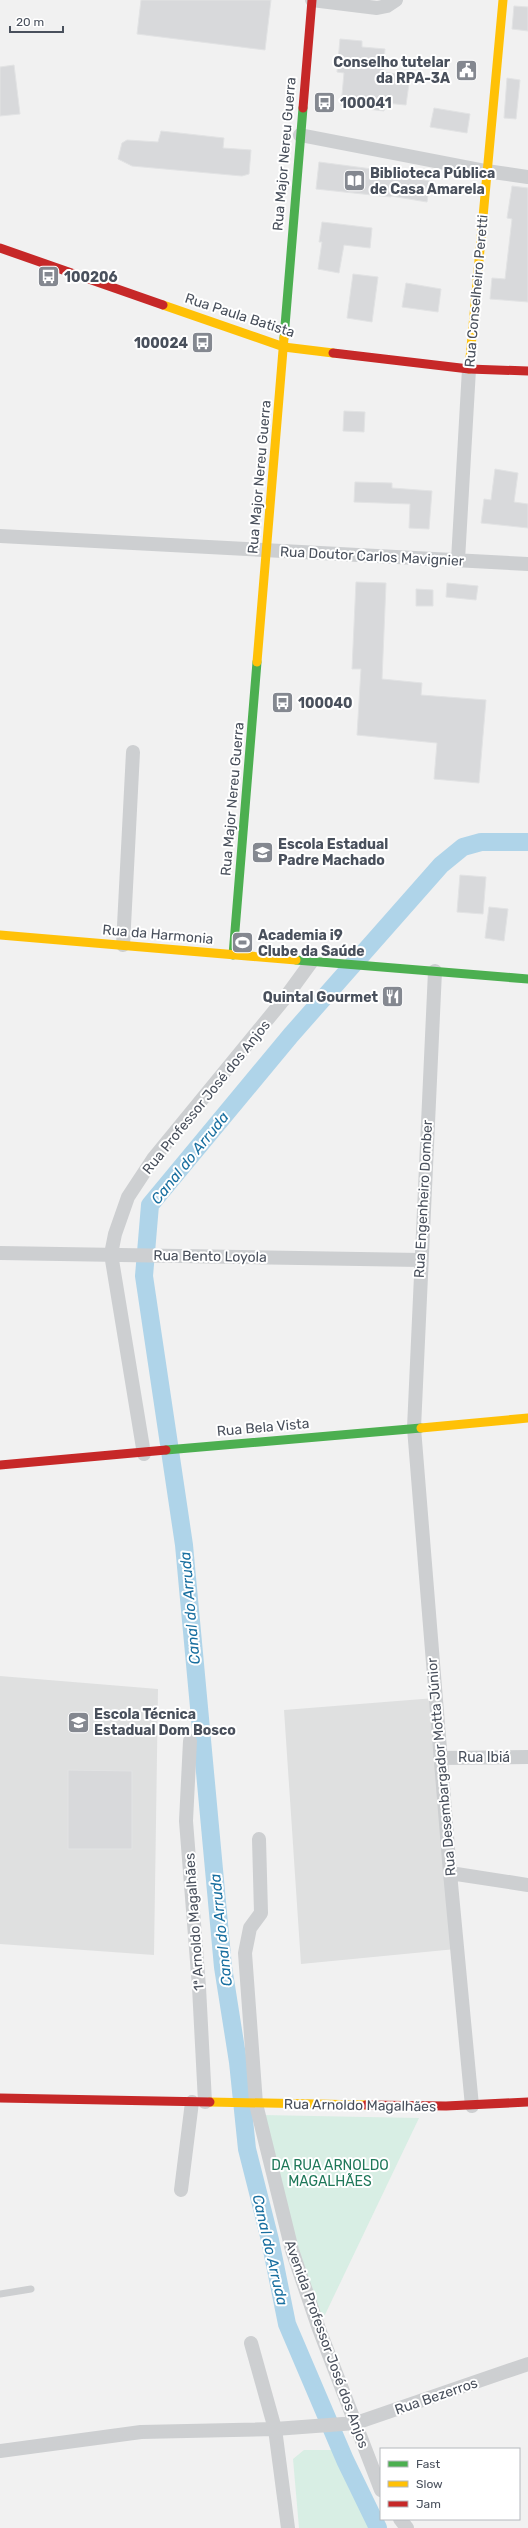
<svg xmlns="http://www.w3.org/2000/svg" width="528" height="2528" font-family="Rubik,sans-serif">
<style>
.education{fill:#dfe0e0}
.green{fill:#d8eee4}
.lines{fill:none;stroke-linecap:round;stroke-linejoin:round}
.canal{stroke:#afd4e9;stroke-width:18}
.building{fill:#d8d9db;stroke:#e2e3e4}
.lane{stroke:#cdcfd1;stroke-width:7}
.street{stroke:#cdcfd1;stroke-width:14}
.fast{stroke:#4caf50;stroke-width:9}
.slow{stroke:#ffc107;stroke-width:9}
.jam{stroke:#c62828;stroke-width:9}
.labels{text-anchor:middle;stroke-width:4;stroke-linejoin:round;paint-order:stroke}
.poi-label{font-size:14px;font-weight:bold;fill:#49505c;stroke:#fff;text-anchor:start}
.street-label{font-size:14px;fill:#49505c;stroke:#fff}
.park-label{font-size:14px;fill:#1f7859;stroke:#fff}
.water-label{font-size:15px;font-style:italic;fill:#186fa0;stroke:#fff}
</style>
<rect width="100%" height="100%" fill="#f1f1f1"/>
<path class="education" d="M 0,1676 L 158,1689 L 154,1955 L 0,1944 Z
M 435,1698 L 456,1949 L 301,1964 L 284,1710 Z"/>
<path class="green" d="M 262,2115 L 419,2118 L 322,2321 L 308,2289 Z
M 304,2450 L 335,2450 L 374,2528 L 299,2528 L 293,2459 Z"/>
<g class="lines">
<path class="canal" d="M 378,2528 L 345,2460 L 287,2324 L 270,2240 L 247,2149 L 238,2062 L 223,1967 L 184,1545 L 144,1276 L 150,1205 L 291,1035 L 441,865 L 463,847 L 481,842 L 528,842"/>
</g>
<path class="building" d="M 141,0 L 271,0 L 265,50 L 137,34 Z
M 514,6 L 528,7 L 528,31 L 512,29 Z
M 340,39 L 362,41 L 362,47 L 385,49 L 383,72 L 410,76 L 406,105 L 385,103 L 384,111 L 341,106 L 344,73 L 337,72 Z
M 14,65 L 20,114 L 0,116 L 0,67 Z
M 507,78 L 520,80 L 516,119 L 504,118 Z
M 434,108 L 470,114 L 467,133 L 430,127 Z
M 161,131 L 224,138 L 223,148 L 251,150 L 249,174 L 242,176 L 132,166 L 118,159 L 122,143 L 127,140 L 158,142 Z
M 319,162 L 395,172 L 395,175 L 430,181 L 427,202 L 391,196 L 391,197 L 316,189 Z
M 512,186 L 528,188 L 528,302 L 490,299 L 492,278 L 505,279 L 512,219 L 507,218 Z
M 322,222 L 372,228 L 370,248 L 344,245 L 339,273 L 318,269 L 322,242 L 319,242 Z
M 353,274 L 378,277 L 372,322 L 347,318 Z
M 406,283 L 441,289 L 438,312 L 402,307 Z
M 344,411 L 365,412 L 364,432 L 343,431 Z
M 495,469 L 518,473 L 514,502 L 528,504 L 528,528 L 481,523 L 484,499 L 491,500 Z
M 355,482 L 392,483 L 392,488 L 432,491 L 429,529 L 409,528 L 410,504 L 354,502 Z
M 356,582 L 386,583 L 382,679 L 422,683 L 421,695 L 486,700 L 479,783 L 434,779 L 437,743 L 357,735 L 361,669 L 352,669 Z
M 447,583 L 478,586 L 476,600 L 446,597 Z
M 416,589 L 433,590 L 433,606 L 416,606 Z
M 460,875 L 486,877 L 483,914 L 457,912 Z
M 489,907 L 508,909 L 504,941 L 485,938 Z
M 68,1770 L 132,1771 L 132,1849 L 68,1849 Z"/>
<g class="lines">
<path class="lane" d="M 0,2294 L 31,2289"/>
<path class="street" d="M 312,0 L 377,8 L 387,6 L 396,0
M 300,135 L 486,171 L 528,177
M 0,536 L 528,564
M 458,560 L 469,369
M 123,945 L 133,752
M 435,971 L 414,1428 L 450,1873 L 472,2106
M 0,1253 L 420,1260
M 144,1454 L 111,1254 L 115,1234 L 128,1197 L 153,1159 L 285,998 L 312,961
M 190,1741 L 186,1821 L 199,1987 L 205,2102
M 440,1758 L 528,1757
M 259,1839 L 261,1913 L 250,1928 L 245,1953 L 256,2104 L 292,2250 L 319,2329 L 381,2490
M 450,1873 L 528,1885
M 181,2190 L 192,2102
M 251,2343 L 275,2429 L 288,2528
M 0,2451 L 141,2432 L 275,2429 L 356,2423 L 528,2364
M 400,2519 L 407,2528"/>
<path class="fast" d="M 284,338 L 303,108
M 233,955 L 257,662
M 296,960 L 528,979
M 166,1450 L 421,1428"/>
<path class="slow" d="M 163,305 L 284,347 L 333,353
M 469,369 L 503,0
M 257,662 L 284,338
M 0,935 L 296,960
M 421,1428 L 528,1418
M 210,2102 L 366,2105"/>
<path class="jam" d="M 303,108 L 312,0
M 0,248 L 163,305
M 333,353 L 469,369 L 528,371
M 0,1465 L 166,1450
M 0,2098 L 210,2102
M 366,2105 L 446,2106 L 528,2102"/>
</g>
<defs>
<symbol id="civic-square" viewBox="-11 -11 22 22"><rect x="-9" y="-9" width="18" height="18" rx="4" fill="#848890" stroke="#fff"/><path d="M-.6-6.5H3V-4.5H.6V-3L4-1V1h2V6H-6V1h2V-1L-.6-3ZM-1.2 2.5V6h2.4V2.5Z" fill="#fff"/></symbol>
<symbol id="bus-square" viewBox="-11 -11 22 22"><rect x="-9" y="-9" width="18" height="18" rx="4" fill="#848890" stroke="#fff"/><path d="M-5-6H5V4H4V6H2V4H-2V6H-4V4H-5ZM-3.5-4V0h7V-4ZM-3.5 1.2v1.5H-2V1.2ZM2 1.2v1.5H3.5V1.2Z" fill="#fff"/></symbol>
<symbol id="library-square" viewBox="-11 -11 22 22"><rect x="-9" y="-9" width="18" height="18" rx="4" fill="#848890" stroke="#fff"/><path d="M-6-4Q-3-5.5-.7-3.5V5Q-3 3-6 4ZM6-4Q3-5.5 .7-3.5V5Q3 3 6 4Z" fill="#fff"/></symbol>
<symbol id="school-square" viewBox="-11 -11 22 22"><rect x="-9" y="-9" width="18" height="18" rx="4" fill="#848890" stroke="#fff"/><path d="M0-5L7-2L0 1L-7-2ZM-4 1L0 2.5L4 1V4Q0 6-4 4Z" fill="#fff"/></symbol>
<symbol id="stadium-square" viewBox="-11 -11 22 22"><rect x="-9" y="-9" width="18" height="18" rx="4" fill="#848890" stroke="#fff"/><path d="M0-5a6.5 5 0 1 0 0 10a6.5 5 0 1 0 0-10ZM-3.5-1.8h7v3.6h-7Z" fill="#fff"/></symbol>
<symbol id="restaurant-square" viewBox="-11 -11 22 22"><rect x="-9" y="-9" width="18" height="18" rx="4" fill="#848890" stroke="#fff"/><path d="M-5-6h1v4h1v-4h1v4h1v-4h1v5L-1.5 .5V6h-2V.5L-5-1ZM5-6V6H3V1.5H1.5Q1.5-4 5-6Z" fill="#fff"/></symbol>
</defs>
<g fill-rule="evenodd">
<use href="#civic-square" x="454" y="58" width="25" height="25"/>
<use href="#bus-square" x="312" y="90" width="25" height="25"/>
<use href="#library-square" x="342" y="168" width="25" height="25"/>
<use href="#bus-square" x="36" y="264" width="25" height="25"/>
<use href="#bus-square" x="190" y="330" width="25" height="25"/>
<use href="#bus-square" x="270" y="690" width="25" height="25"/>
<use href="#school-square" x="250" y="840" width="25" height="25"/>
<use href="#stadium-square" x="230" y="930" width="25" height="25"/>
<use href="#restaurant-square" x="380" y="984" width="25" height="25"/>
<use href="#school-square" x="66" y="1710" width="25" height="25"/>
</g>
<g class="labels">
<g class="poi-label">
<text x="450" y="67" text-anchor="end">Conselho tutelar<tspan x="450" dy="16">da RPA-3A</tspan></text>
<text x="340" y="108">100041</text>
<text x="370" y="178">Biblioteca Pública<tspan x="370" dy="16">de Casa Amarela</tspan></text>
<text x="64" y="282">100206</text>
<text x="188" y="348" text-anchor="end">100024</text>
<text x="298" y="708">100040</text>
<text x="278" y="849">Escola Estadual<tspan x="278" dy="16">Padre Machado</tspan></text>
<text x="258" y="940">Academia i9<tspan x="258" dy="16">Clube da Saúde</tspan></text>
<text x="378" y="1002" text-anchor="end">Quintal Gourmet</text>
<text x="94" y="1719">Escola Técnica<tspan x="94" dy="16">Estadual Dom Bosco</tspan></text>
</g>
<g class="street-label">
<text transform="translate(284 154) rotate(-85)" y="5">Rua Major Nereu Guerra</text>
<text transform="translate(476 291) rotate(-85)" y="5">Rua Conselheiro Peretti</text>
<text transform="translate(240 315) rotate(18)" y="5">Rua Paula Batista</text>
<text transform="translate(259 477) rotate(-85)" y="5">Rua Major Nereu Guerra</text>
<text transform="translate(372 556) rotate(3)" y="5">Rua Doutor Carlos Mavignier</text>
<text transform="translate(232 799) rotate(-85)" y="5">Rua Major Nereu Guerra</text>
<text transform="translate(158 934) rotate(5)" y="5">Rua da Harmonia</text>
<text transform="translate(206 1097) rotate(-51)" y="5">Rua Professor José dos Anjos</text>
<text transform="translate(423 1199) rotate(-87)" y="5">Rua Engenheiro Domber</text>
<text transform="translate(210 1256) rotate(1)" y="5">Rua Bento Loyola</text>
<text transform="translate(263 1427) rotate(-5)" y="5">Rua Bela Vista</text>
<text x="484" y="1762">Rua Ibiá</text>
<text transform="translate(441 1767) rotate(-95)" y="5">Rua Desembargador Motta Júnior</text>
<text transform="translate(194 1922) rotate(-94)" y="5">1ª Arnoldo Magalhães</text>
<text transform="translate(360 2105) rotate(1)" y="5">Rua Arnoldo Magalhães</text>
<text transform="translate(327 2344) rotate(70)" y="5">Avenida Professor José dos Anjos</text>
<text transform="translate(436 2396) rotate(-19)" y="5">Rua Bezerros</text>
</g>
<g class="park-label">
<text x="330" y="2170">DA RUA ARNOLDO<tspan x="330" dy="16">MAGALHÃES</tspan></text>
</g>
<g class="water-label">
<text transform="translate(190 1158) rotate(-51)" y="5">Canal do Arruda</text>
<text transform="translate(190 1608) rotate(-95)" y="5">Canal do Arruda</text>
<text transform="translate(221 1930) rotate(-96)" y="5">Canal do Arruda</text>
<text transform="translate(270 2250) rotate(77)" y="5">Canal do Arruda</text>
</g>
</g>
<rect x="380" y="2448" width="140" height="72" fill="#ffffff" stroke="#b6b9be"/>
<rect x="388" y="2461" width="20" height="6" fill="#4caf50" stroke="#b6b9be"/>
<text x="416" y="2468" font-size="12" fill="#49505c">Fast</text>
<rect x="388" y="2481" width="20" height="6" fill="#ffc107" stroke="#b6b9be"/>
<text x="416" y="2488" font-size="12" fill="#49505c">Slow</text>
<rect x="388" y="2501" width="20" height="6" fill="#c62828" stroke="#b6b9be"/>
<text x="416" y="2508" font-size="12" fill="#49505c">Jam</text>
<path d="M10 26v6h53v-6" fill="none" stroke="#49505c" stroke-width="2"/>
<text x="16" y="26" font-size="12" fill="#49505c" stroke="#ffffff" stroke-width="3" paint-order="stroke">20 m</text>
</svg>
